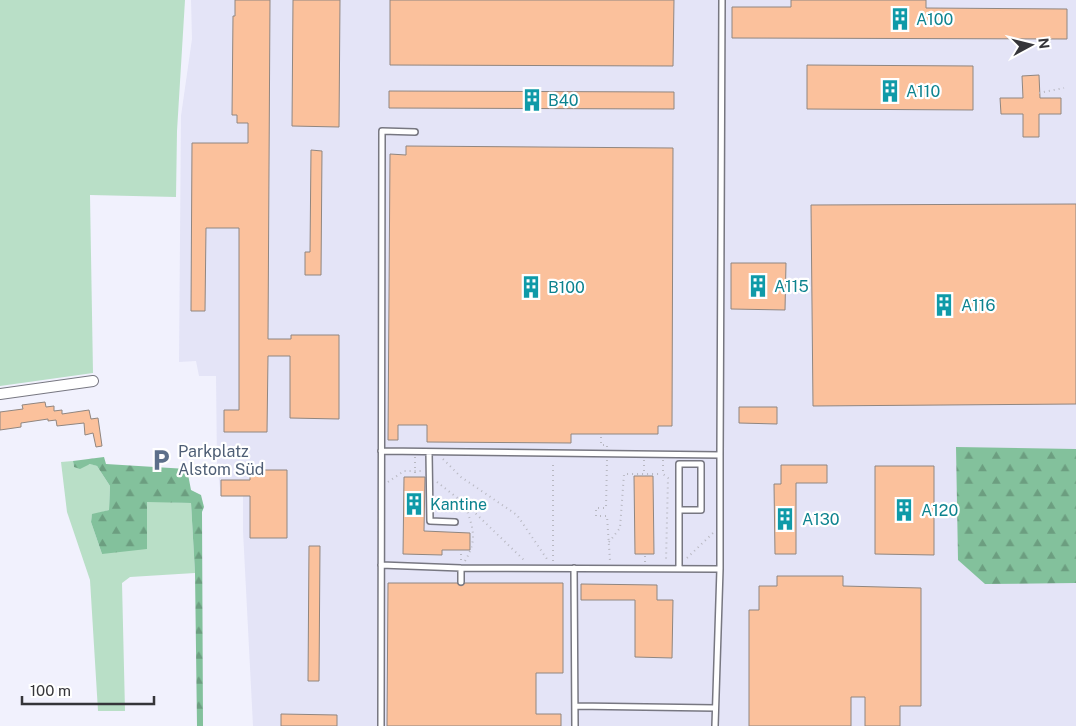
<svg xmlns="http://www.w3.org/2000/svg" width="1076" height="726" font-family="'Public Sans',sans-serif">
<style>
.built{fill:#e4e4f7}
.grass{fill:#b9dfc7}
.forest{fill:url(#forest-firs)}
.building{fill:#fbc19c;stroke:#908680}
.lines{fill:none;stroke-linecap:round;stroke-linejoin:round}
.service-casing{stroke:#777781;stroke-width:8}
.minor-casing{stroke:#777781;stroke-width:12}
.path{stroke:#b8b8c2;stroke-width:2;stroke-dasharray:1 4;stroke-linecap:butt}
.service{stroke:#fff;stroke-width:5}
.minor{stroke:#fff;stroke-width:10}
.labels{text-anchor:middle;stroke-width:4.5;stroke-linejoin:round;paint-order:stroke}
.culture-label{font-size:16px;fill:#0d838f;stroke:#fff;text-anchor:start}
.service-label{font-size:16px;fill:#4e5e75;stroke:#fff;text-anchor:start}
</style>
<defs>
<pattern id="forest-firs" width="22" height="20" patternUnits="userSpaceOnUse" patternTransform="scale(1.25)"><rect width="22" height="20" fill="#83c19c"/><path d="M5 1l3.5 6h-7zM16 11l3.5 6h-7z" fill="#6c9e80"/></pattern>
</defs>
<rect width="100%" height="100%" fill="#f1f1fd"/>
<path class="built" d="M 191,0 L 1076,0 L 1076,726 L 253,726 L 243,531 L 243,496 L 221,496 L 217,464 L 216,376 L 199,376 L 196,361 L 179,362 L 181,116 L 192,39 Z"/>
<path class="grass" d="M 0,0 L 185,0 L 177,131 L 176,197 L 90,195 L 93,373 L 0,386 Z
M 73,461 L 74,467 L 91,464 L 97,466 L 110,486 L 109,510 L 92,515 L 91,522 L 102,554 L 146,501 L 191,503 L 195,573 L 130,577 L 122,583 L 125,711 L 98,711 L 90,580 L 67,512 L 61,462 Z"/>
<path class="forest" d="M 956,447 L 1076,449 L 1076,583 L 985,584 L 958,560 Z
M 104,457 L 106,464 L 187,469 L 191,490 L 201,495 L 204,507 L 202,512 L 203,726 L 197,726 L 195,573 L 191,503 L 147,502 L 147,549 L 102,554 L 91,522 L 92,514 L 109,510 L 110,486 L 97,466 L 90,464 L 80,469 L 74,467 L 73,461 Z"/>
<path class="building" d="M 235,0 L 270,0 L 268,339 L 291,339 L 291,335 L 339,335 L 339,419 L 290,418 L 290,356 L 268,356 L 267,432 L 224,432 L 224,410 L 239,410 L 239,228 L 206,228 L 205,311 L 191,311 L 192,143 L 248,143 L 248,123 L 237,123 L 237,115 L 232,115 L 233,16 L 235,16 Z
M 293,0 L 340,0 L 339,127 L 292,126 Z
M 390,0 L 674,0 L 673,66 L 390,65 Z
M 791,0 L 926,0 L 926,8 L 1067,9 L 1067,39 L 732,38 L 732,7 L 791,7 Z
M 807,65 L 973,66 L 973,110 L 807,109 Z
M 1039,75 L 1040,98 L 1061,98 L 1061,114 L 1039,114 L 1039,137 L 1023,137 L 1023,114 L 1001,114 L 1000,98 L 1023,98 L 1022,76 Z
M 389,91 L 674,92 L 674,109 L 389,108 Z
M 406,146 L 673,148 L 672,426 L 658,426 L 658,434 L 571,434 L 571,443 L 427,442 L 427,425 L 398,425 L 398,440 L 388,440 L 390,154 L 406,155 Z
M 311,150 L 322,151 L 321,275 L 305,275 L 305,252 L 310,252 Z
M 1076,204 L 1076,404 L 813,406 L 811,205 Z
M 731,263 L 786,263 L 785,310 L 731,309 Z
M 45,402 L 46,407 L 54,406 L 54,411 L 62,410 L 62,414 L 89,410 L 91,419 L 98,418 L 102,446 L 96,447 L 93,433 L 85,435 L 84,423 L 57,426 L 56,420 L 48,421 L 48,419 L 21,423 L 21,427 L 0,430 L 0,412 L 23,409 L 22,405 Z
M 739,407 L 777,407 L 777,424 L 739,423 Z
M 781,465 L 827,465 L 827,483 L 796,483 L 796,554 L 775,554 L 774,484 L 781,484 Z
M 875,466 L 934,466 L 934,555 L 875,554 Z
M 250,470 L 287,470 L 287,538 L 250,538 L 250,496 L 221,496 L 221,480 L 250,480 Z
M 634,476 L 653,476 L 654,554 L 635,554 Z
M 404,477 L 425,477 L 424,531 L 470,533 L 470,550 L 442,550 L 442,555 L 403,554 Z
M 309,546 L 320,546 L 319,681 L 308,681 Z
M 777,576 L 843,576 L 843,586 L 921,588 L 921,706 L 900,706 L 900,726 L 865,726 L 865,697 L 851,697 L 851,726 L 749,726 L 749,610 L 759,610 L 759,586 L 777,586 Z
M 388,583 L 457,583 L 461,586 L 465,583 L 563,583 L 563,673 L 536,673 L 536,714 L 561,714 L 561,726 L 387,726 Z
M 581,584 L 657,585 L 657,600 L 673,600 L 672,658 L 635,657 L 635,600 L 581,600 Z
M 281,714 L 337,715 L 337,726 L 281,726 Z"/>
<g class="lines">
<defs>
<path id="service" d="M 381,451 L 720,455 L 722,0
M 429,452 L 430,521 L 455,522
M 381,565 L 461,568 L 720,569
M 574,568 L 575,726
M 679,569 L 679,510 L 701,510 L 701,464 L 679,464 L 679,510
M 461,582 L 461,568
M 575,706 L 715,708
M 381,726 L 382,131 L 415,132
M 715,726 L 720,569 L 720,455"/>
<path id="minor" d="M 0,394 L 93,381"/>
</defs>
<use href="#service" class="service-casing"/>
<use href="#minor" class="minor-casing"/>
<path class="path" d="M 1039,93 L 1064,88
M 601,437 L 601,445 L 607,445 L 607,448
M 415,457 L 415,477
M 443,459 L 461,477 L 517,515 L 549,562
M 607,460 L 606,508 L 596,508 L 596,516 L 607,516 L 610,561
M 663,460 L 663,474 L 668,478 L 666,561
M 644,476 L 644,460
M 388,482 L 404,471 L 423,471
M 437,482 L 469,507 L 526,562
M 609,542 L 620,528 L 624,474 L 662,474
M 687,558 L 714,532
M 461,560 L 461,552
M 465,561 C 478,539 473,528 465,505
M 553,561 L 553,461
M 645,562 L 645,554"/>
<use href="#service" class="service"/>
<use href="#minor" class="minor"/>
</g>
<defs>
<symbol id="building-bare" viewBox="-9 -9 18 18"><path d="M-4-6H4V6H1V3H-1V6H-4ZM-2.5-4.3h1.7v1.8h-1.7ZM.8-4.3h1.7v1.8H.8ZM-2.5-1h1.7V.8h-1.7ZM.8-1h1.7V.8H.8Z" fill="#0f9aa8" stroke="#fff" stroke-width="2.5" paint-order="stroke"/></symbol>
<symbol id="parking-bare" viewBox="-9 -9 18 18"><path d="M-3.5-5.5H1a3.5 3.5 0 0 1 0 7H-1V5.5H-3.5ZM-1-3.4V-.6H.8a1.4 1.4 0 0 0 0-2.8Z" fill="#5c6f8a" stroke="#fff" stroke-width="2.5" paint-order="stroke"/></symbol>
</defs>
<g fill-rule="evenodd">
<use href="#building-bare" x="884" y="3" width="32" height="32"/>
<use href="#building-bare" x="874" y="75" width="32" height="32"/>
<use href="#building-bare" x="516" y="84" width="32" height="32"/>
<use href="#building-bare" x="742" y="270" width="32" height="32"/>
<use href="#building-bare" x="515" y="271" width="32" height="32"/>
<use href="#building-bare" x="928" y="289" width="32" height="32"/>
<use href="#parking-bare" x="145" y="444" width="32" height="32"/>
<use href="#building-bare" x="398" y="488" width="32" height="32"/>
<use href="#building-bare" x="888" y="494" width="32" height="32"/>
<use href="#building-bare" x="769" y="503" width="32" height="32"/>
</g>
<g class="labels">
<g class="culture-label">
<text x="916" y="25">A100</text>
<text x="906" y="97">A110</text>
<text x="548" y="106">B40</text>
<text x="774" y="292">A115</text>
<text x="548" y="293">B100</text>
<text x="961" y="311">A116</text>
<text x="430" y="510">Kantine</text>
<text x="921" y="516">A120</text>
<text x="802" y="525">A130</text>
</g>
<g class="service-label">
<text x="178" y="457">Parkplatz<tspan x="178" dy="18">Alstom Süd</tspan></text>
</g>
</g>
<g transform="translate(1031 45) rotate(83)" stroke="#ffffff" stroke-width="4" paint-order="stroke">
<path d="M0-4L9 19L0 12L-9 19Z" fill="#353539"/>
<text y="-8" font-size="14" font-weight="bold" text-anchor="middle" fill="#353539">N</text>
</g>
<path d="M22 696v8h132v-8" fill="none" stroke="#353539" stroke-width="2.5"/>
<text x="30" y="696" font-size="15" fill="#353539" stroke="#ffffff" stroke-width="4" paint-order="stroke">100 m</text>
</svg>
